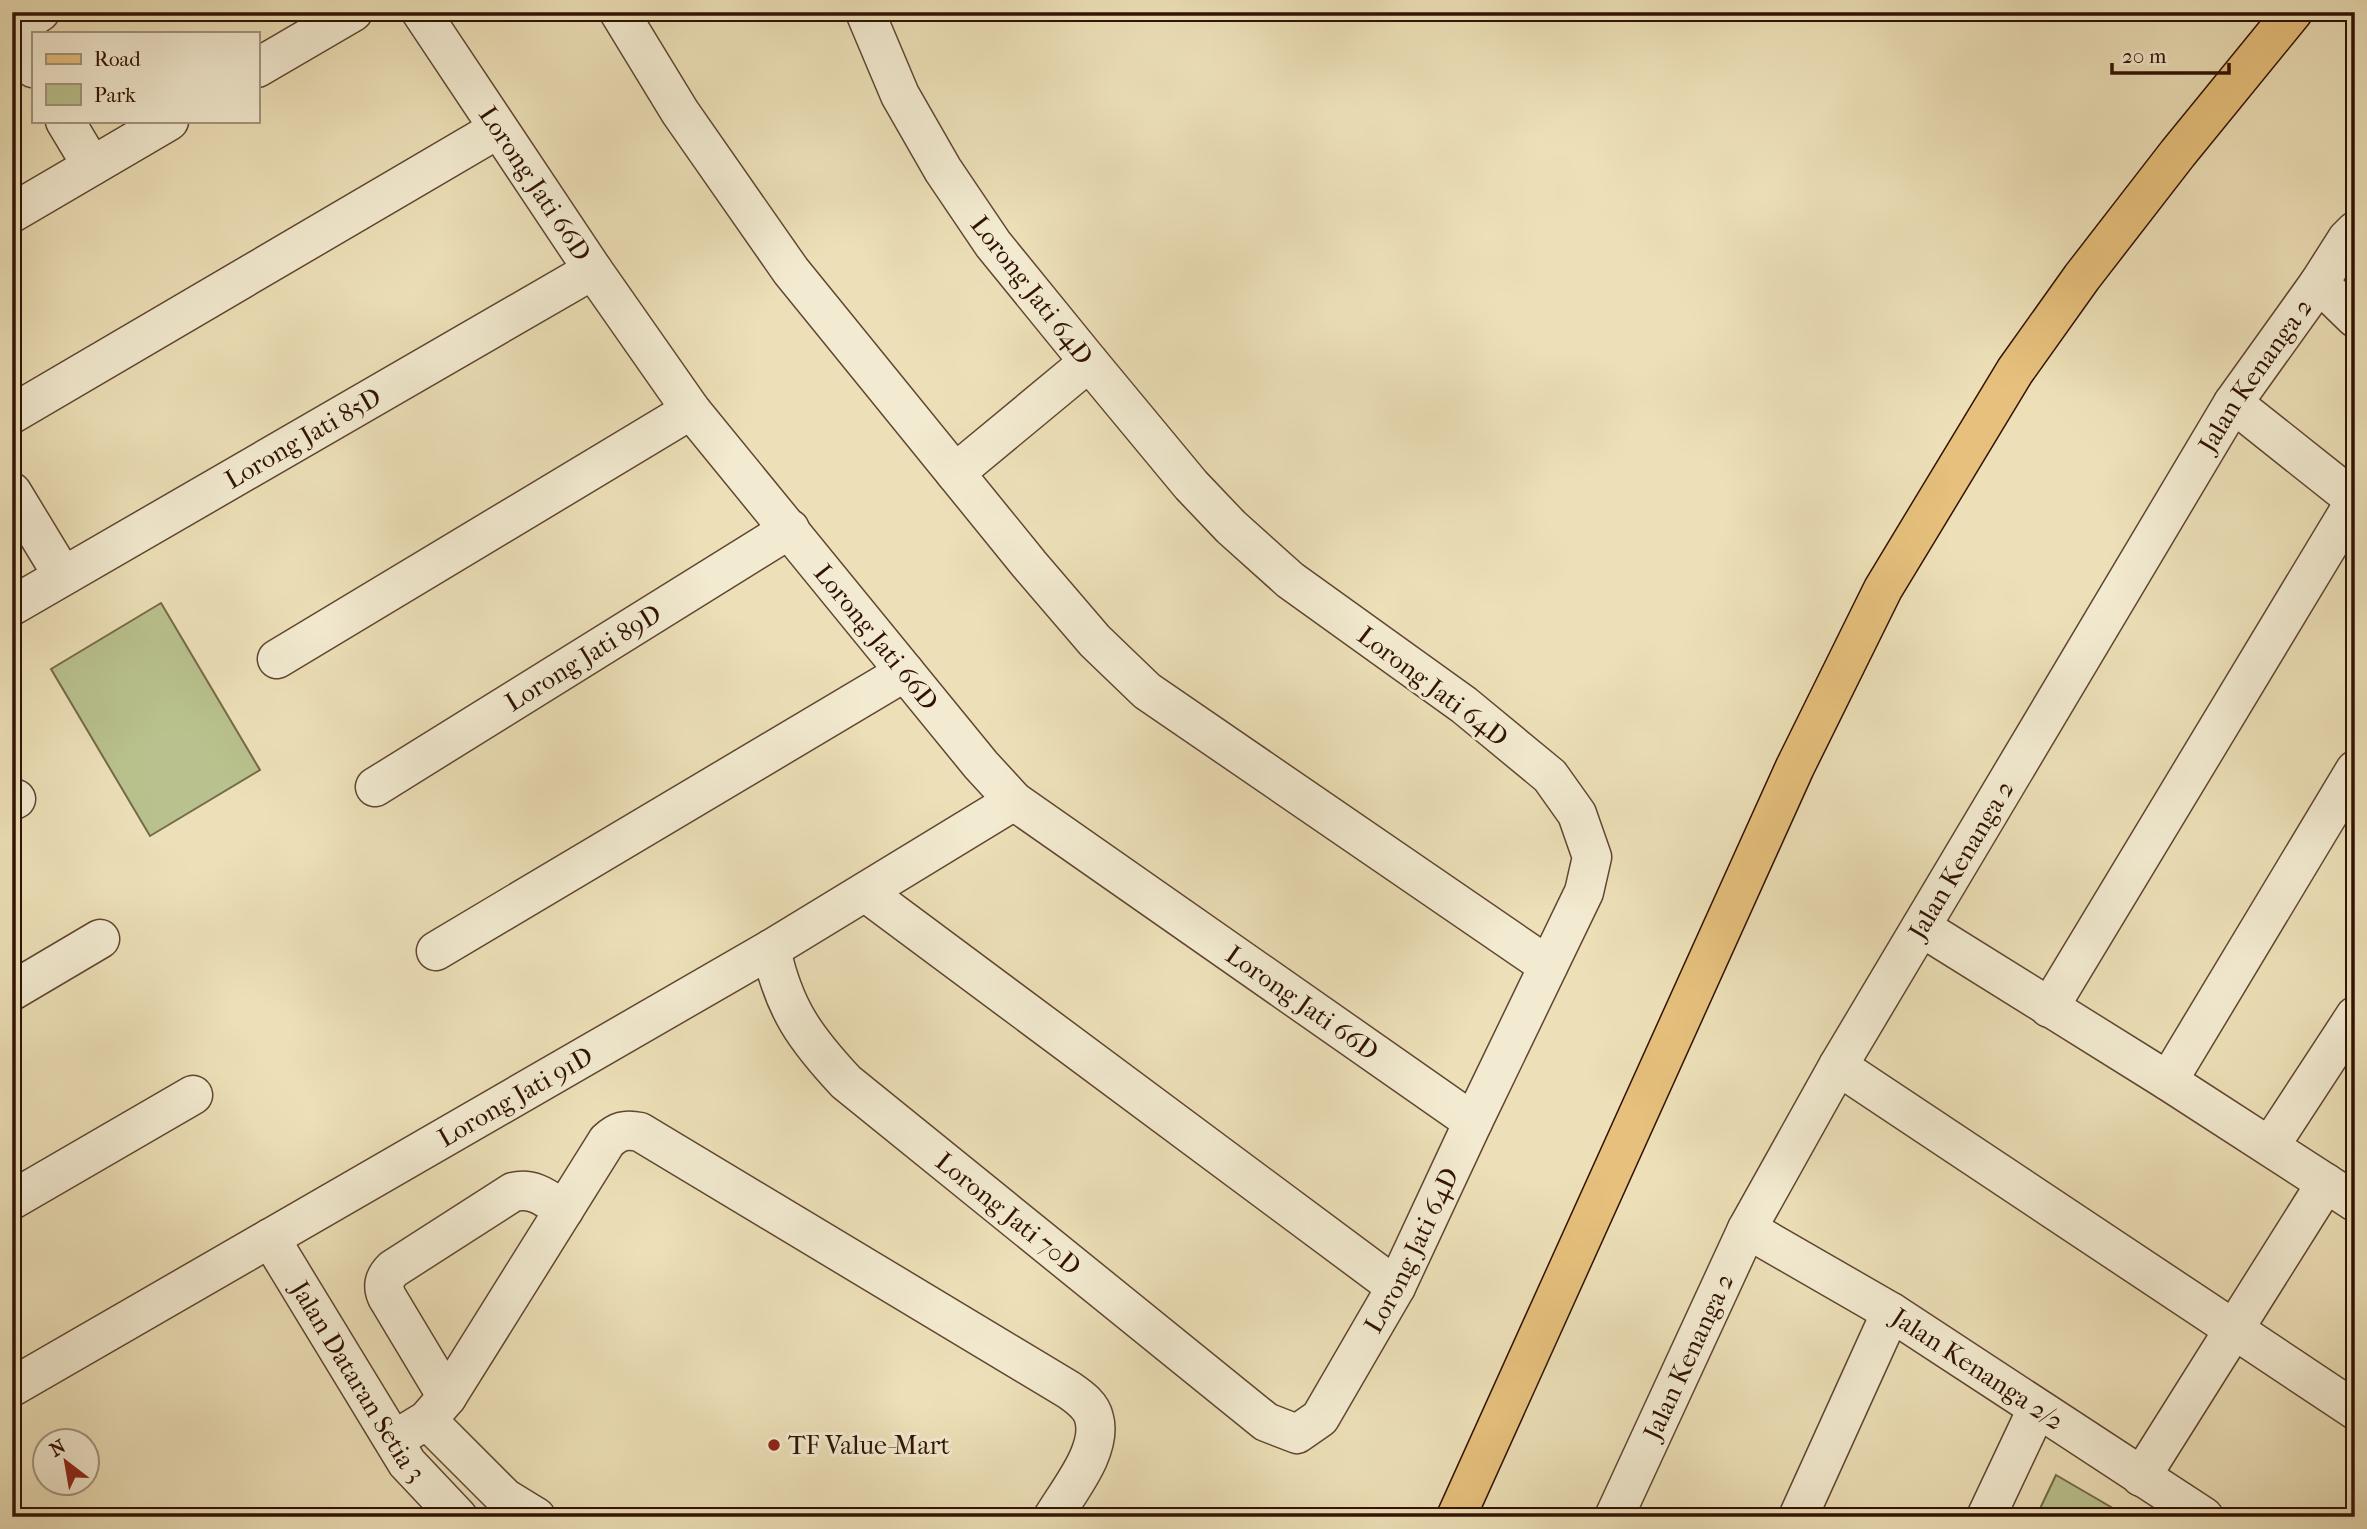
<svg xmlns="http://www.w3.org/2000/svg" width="2367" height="1529" font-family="'IM FELL French Canon',serif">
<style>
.green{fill:#b9c28e;stroke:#756a49;stroke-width:2}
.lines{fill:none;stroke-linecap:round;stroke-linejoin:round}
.minor-casing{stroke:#604631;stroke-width:41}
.major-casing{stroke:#311204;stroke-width:41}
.minor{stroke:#f3ebd1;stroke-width:38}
.major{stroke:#e6c07c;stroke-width:38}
.poi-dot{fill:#8f2418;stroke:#f3ebd1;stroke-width:2.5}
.labels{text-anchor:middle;stroke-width:6;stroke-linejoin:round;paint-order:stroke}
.street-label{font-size:26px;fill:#311204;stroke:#f3ebd1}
.poi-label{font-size:26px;fill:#311204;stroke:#f3ebd1;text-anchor:start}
</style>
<rect width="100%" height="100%" fill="#ede0b8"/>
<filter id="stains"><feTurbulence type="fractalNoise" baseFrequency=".00286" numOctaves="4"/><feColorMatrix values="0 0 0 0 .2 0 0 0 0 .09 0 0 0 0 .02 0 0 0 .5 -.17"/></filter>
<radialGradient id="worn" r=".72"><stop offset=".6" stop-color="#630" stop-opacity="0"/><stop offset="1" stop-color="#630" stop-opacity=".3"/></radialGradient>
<path class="green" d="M 161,603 L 260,770 L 150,836 L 51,669 Z
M 2056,1475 L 2128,1517 L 2036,1517 Z"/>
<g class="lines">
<defs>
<g id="minor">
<path id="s1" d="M 421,12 L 593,270 L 691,410 L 981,765 L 1014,801 L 1473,1122"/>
<path d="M 619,12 L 680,112 L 791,271 L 1029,564 L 1095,641 L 1147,691 L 1548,966"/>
<path d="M 12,30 L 40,12"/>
<path d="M 12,33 L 33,68"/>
<path d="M 257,68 L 353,12"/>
<path d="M 65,121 L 92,166"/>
<path d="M 12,213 L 169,121"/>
<path d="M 2319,283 L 2355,318"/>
<path d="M 2233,403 L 2355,500"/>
<path d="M 12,414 L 498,129"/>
<path d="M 955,473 L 1089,362"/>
<path d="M 12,492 L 63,576"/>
<path id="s2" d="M 12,606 L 593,270"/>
<path d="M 277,659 L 691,410"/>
<path id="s3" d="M 375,787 L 790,529"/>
<path d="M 12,801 L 16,799"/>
<path d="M 865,892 L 1396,1287"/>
<path d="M 1921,927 L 2168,1081 L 2355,1202"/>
<path id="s4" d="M 771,949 C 784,1009 805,1038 846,1082 L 1266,1422 L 1297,1434 L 1320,1418 L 1396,1287 L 1473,1122 L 1584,892 L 1592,857 L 1577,814 L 1550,776 L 1464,705 L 1290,580 L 1231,527 L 1191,485 L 1089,362 L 993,244 L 943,170 L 900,95 L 865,12"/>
<path d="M 436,951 L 905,672"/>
<path d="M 12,991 L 100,939"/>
<path d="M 2049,1008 L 2355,501"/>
<path d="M 1838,1066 L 2355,1410"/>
<path d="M 2168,1081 L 2355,770"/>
<path d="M 2270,1146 L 2355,1016"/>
<path d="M 12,1200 L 193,1095"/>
<path id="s5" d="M 1747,1229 L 1891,1312 L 2204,1517"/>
<path id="s6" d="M 270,1238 L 407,1463 L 458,1517"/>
<path id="s7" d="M 12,1387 L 771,949 L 1014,801"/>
<path d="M 447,1397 L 387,1297 C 382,1286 384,1278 393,1269 L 513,1192 C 534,1187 547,1199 564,1210"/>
<path d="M 427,1420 L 505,1498 L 536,1517"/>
<path d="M 394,1440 L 427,1420 L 447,1397 L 607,1141 C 618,1131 625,1129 640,1132 L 1069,1390 C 1079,1397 1091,1405 1094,1418 C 1103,1450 1069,1490 1053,1517"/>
<path d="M 2141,1477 L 2326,1183"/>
<path id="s8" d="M 1614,1517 L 1747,1229 L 1838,1066 L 2233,403 L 2319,283 L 2347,239 L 2355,231"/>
<path d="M 1798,1517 L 1891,1312"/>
<path d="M 1986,1517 L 2037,1409"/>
</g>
<path id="major" d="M 1456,1517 L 1795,767 L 1883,589 L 2015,371 L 2082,277 L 2178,153 L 2293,12"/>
</defs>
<use href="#minor" class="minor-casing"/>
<use href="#major" class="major-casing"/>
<use href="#minor" class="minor"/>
<use href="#major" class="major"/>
</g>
<circle class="poi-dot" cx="774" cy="1445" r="7"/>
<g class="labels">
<g class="street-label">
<text dy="9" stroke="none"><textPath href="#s1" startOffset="206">Lorong Jati 66D</textPath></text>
<text transform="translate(1032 290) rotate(52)" y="9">Lorong Jati 64D</text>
<text dy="9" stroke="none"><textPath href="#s8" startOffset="1311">Jalan Kenanga 2</textPath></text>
<text dy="9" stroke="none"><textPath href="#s2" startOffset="336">Lorong Jati 85D</textPath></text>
<text dy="9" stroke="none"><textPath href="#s1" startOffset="774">Lorong Jati 66D</textPath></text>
<text dy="9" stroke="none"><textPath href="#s3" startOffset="245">Lorong Jati 89D</textPath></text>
<text transform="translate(1433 686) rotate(37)" y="9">Lorong Jati 64D</text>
<text dy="9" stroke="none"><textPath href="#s8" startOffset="744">Jalan Kenanga 2</textPath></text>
<text dy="9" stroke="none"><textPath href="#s1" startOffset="1340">Lorong Jati 66D</textPath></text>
<text dy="9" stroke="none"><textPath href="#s7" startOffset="581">Lorong Jati 91D</textPath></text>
<text dy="9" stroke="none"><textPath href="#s4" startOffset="364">Lorong Jati 70D</textPath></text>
<text dy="9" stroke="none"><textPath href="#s4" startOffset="948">Lorong Jati 64D</textPath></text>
<text dy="9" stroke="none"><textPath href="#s8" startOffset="177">Jalan Kenanga 2</textPath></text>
<text dy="9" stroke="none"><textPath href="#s5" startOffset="270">Jalan Kenanga 2/2</textPath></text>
<text dy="9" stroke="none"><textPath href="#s6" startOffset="168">Jalan Dataran Setia 3</textPath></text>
</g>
<g class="poi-label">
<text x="788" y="1454">TF Value-Mart</text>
</g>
</g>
<rect width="2367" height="1529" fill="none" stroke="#ede0b8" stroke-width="42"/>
<rect x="14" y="14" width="2339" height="1501" fill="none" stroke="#311204" stroke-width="3.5"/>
<rect x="21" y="21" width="2325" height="1487" fill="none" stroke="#311204" stroke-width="2"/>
<rect x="32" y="32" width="228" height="91" fill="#f3ebd1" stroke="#a5947f" stroke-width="2"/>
<rect x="46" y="54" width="35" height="10" fill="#e6c07c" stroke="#a5947f" stroke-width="2"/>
<text x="94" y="66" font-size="21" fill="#311204">Road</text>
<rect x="46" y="84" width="35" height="21" fill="#b9c28e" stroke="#a5947f" stroke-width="2"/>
<text x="94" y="102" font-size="21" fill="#311204">Park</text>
<g transform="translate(66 1462) rotate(329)"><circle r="33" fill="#f3ebd1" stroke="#a5947f" stroke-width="2"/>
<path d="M0-5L12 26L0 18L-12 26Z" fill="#8f2418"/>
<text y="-10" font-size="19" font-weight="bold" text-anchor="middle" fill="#311204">N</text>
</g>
<path d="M2112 63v10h117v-10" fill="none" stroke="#311204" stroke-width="3.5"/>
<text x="2122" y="63" font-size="21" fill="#311204" stroke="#f3ebd1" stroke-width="5" paint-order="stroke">20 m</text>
<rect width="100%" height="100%" filter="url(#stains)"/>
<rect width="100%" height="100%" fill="url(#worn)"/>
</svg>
